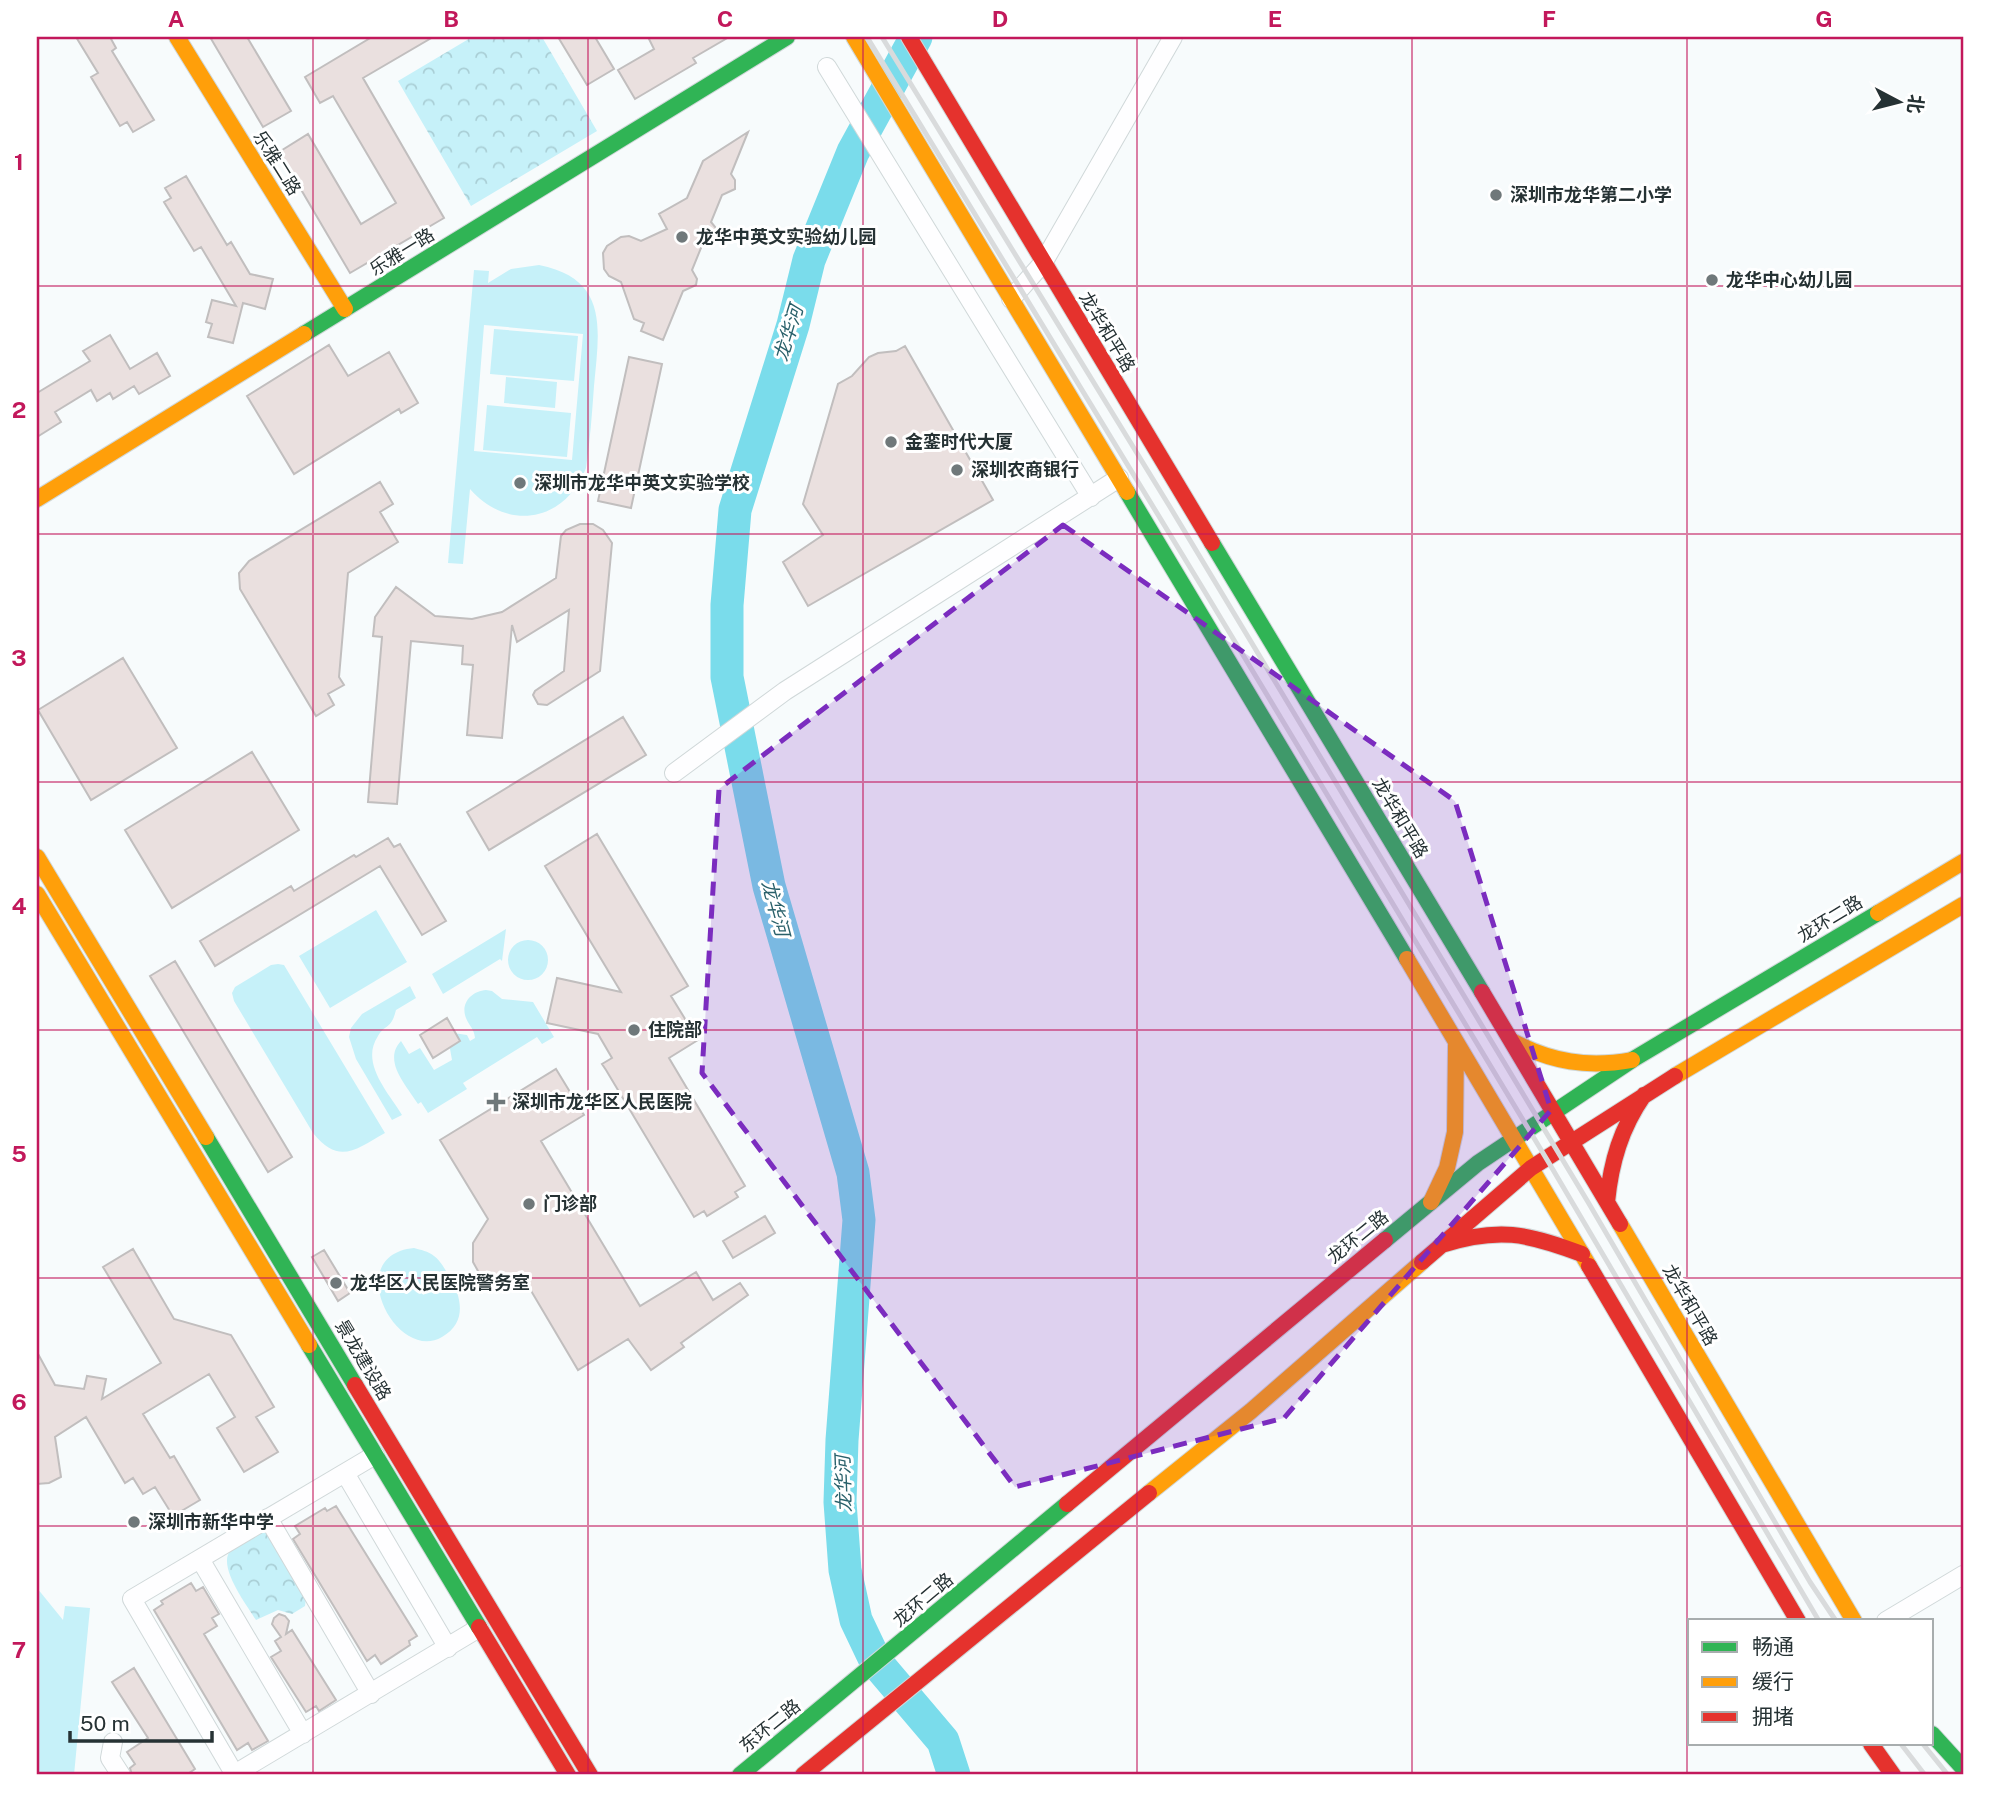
<svg xmlns="http://www.w3.org/2000/svg" width="2000" height="1812" font-family="'Public Sans','Noto Sans SC',sans-serif">
<style>
.grass{fill:#c6f1f9;fill-rule:evenodd}
.park{fill:url(#park-crowns)}
.lines{fill:none;stroke-linecap:round;stroke-linejoin:round}
.river{stroke:#7adceb;stroke-width:33}
.building{fill:#eae0df;stroke:#c1bebe;stroke-width:2}
.street-casing{stroke:#d0d8d9;stroke-width:20}
.fast-casing{stroke:#d0d8d9;stroke-width:18}
.slow-casing{stroke:#d0d8d9;stroke-width:18}
.jam-casing{stroke:#d0d8d9;stroke-width:18}
.street{stroke:#fefeff;stroke-width:18}
.fast{stroke:#30b455;stroke-width:16}
.slow{stroke:#ff9f0a;stroke-width:16}
.jam{stroke:#e5322d;stroke-width:16}
.rail{stroke:#d9dbdc;stroke-width:5}
.marked{fill:#7b2cbf;fill-opacity:0.2;stroke:#7b2cbf;stroke-width:5;stroke-dasharray:14 9;stroke-linejoin:round}
.grid{fill:none;stroke:#c2185b;stroke-width:2;stroke-opacity:0.55}
.poi-dot{fill:#6f787a;stroke:#fff;stroke-width:2.5}
.labels{text-anchor:middle;stroke-width:6;stroke-linejoin:round;paint-order:stroke}
.street-label{font-size:18px;fill:#263234;stroke:#fff}
.poi-label{font-size:18px;font-weight:bold;fill:#263234;stroke:#fff;text-anchor:start}
.water-label{font-size:19px;font-style:italic;fill:#29606a;stroke:#fff}
.neatline{fill:none;stroke:#c2185b;stroke-width:2.5}
.grid-label{font-size:23px;text-anchor:middle;font-weight:bold;fill:#c2185b}
</style>
<defs>
<pattern id="park-crowns" width="20" height="18" patternUnits="userSpaceOnUse" patternTransform="scale(1.75)"><rect width="20" height="18" fill="#c6f1f9"/><path d="M2 6a3 3 0 1 1 6 0M12 15a3 3 0 1 1 6 0" fill="none" stroke="#aacfd6"/></pattern>
</defs>
<rect width="100%" height="100%" fill="#f7fbfc"/>
<path class="grass" d="M 539,265 C 610,279 599,331 594,386 C 592,414 590,441 586,468 C 565,522 508,532 470,489 L 463,564 L 448,563 L 474,270 L 489,271 L 488,283 L 511,269 ZM 484,325 L 583,334 L 572,460 L 474,451 Z
M 494,329 L 578,336 L 574,381 L 490,374 Z
M 506,377 L 557,382 L 555,408 L 504,403 Z
M 487,405 L 571,413 L 567,457 L 483,450 Z
M 376,910 L 407,962 L 330,1008 L 299,956 Z
M 506,929 L 502,961 L 500,959 L 443,994 L 432,974 Z
M508 960a20 20 0 1 1 40 0a20 20 0 1 1-40 0Z
M 278,964 L 284,965 L 385,1133 C 355,1150 339,1165 313,1133 L 234,1001 L 232,993 L 235,987 L 271,965 Z
M 410,986 L 416,998 L 396,1010 C 391,1030 386,1023 378,1036 C 360,1063 388,1092 402,1115 L 392,1120 L 356,1059 L 349,1037 L 351,1028 L 362,1014 Z
M 486,990 L 492,991 L 502,999 L 533,1002 L 554,1037 L 542,1044 L 537,1037 L 463,1083 L 467,1089 L 428,1113 L 421,1102 L 418,1104 C 407,1086 382,1061 401,1041 L 409,1054 L 420,1048 L 434,1070 L 452,1060 L 447,1032 L 467,1035 L 470,1041 L 475,1038 C 474,1028 469,1026 466,1018 C 460,1003 472,991 486,990 Z
M 414,1248 C 421,1250 428,1251 434,1256 C 441,1261 445,1270 450,1277 C 462,1298 467,1323 442,1337 C 396,1364 341,1255 414,1248 Z
M 37,1588 L 63,1620 L 65,1606 L 90,1608 L 74,1775 L 37,1775 Z"/>
<path class="park" d="M 472,37 L 542,37 L 597,131 L 471,206 L 398,81 Z
M 265,1529 L 307,1590 L 305,1606 L 292,1614 L 278,1610 L 256,1620 C 247,1605 216,1565 231,1550 C 239,1541 255,1535 265,1529 Z"/>
<g class="lines">
<path class="river" d="M 916,37 L 853,152 L 809,260 L 793,325 L 735,510 L 727,605 L 727,677 L 769,886 L 853,1173 L 859,1220 L 842,1440 L 840,1502 L 845,1570 L 856,1620 L 876,1662 L 943,1741 L 954,1775"/>
</g>
<path class="building" d="M 76,37 L 110,37 L 116,48 L 112,51 L 154,120 L 133,132 L 127,122 L 120,126 L 91,77 L 98,73 Z
M 210,37 L 247,37 L 291,111 L 263,127 Z
M 372,37 L 433,37 L 363,78 L 444,218 L 350,273 L 279,152 L 308,134 L 361,224 L 396,203 L 333,96 L 320,103 L 305,77 Z
M 558,37 L 595,37 L 614,69 L 587,85 Z
M 648,37 L 729,37 L 693,58 L 696,63 L 635,99 L 618,70 L 654,49 Z
M 748,132 L 731,174 L 735,180 L 735,189 L 722,195 L 711,222 L 716,228 L 716,235 L 713,240 L 703,243 L 692,270 L 697,279 L 696,285 L 683,291 L 663,340 L 641,331 L 644,323 L 634,319 L 621,282 L 609,276 L 604,269 L 603,253 L 607,246 L 621,237 L 629,236 L 641,241 L 667,229 L 659,214 L 687,198 L 703,161 Z
M 186,176 L 227,245 L 231,242 L 250,274 L 273,279 L 265,309 L 243,303 L 233,343 L 208,337 L 212,324 L 206,322 L 212,300 L 236,306 L 201,247 L 194,251 L 164,202 L 171,198 L 165,188 Z
M 110,335 L 130,369 L 157,353 L 170,376 L 139,394 L 134,386 L 113,399 L 110,393 L 97,401 L 91,390 L 55,412 L 61,422 L 37,437 L 37,393 L 90,361 L 83,351 Z
M 329,345 L 348,376 L 389,352 L 418,403 L 401,413 L 399,409 L 294,474 L 247,396 Z
M 905,346 L 993,500 L 808,606 L 783,562 L 823,535 L 803,504 L 838,384 L 852,376 L 869,357 L 878,353 L 896,351 Z
M 629,357 L 662,364 L 631,508 L 598,501 Z
M 380,482 L 393,504 L 380,512 L 398,542 L 348,573 L 339,677 L 344,685 L 328,694 L 334,705 L 316,716 L 240,589 L 239,573 L 249,561 Z
M 580,524 L 593,524 L 603,530 L 612,543 L 600,671 L 547,705 L 538,704 L 533,695 L 535,691 L 564,671 L 569,610 L 517,642 L 512,625 L 502,738 L 467,735 L 473,665 L 462,664 L 463,646 L 411,641 L 397,804 L 368,802 L 382,637 L 373,636 L 375,617 L 396,587 L 435,616 L 472,619 L 502,612 L 556,578 L 561,536 L 566,530 Z
M 123,658 L 177,748 L 91,800 L 38,710 Z
M 623,717 L 646,755 L 489,850 L 467,812 Z
M 252,752 L 299,830 L 172,908 L 125,830 Z
M 597,834 L 688,986 L 671,996 L 698,1040 L 669,1058 L 745,1186 L 735,1192 L 738,1197 L 707,1216 L 704,1211 L 694,1217 L 606,1070 L 602,1064 L 612,1058 L 598,1034 L 547,1023 L 557,978 L 621,992 L 545,866 Z
M 388,838 L 394,847 L 400,844 L 446,921 L 422,935 L 380,866 L 215,966 L 200,941 L 291,886 L 294,891 L 354,855 L 356,857 Z
M 175,961 L 292,1157 L 268,1172 L 150,976 Z
M 447,1018 L 460,1041 L 433,1058 L 420,1035 Z
M 556,1069 L 584,1115 L 541,1141 L 640,1306 L 696,1272 L 713,1300 L 740,1283 L 748,1295 L 681,1343 L 684,1347 L 651,1370 L 628,1339 L 578,1370 L 530,1289 L 510,1291 L 491,1286 L 483,1280 L 473,1262 L 473,1243 L 488,1219 L 440,1140 Z
M 765,1216 L 775,1233 L 733,1258 L 723,1241 Z
M 133,1249 L 174,1319 L 231,1335 L 274,1407 L 256,1417 L 278,1452 L 244,1472 L 217,1428 L 235,1417 L 209,1374 L 143,1414 L 170,1458 L 174,1456 L 200,1500 L 173,1516 L 155,1487 L 143,1494 L 133,1478 L 125,1483 L 86,1417 L 55,1437 L 61,1477 L 49,1483 L 37,1484 L 37,1352 L 55,1385 L 84,1389 L 87,1376 L 106,1379 L 102,1399 L 161,1363 L 103,1267 Z
M 324,1250 L 350,1293 L 338,1301 L 312,1257 Z
M 336,1506 L 417,1636 L 409,1641 L 410,1645 L 381,1664 L 375,1655 L 367,1661 L 293,1539 L 300,1534 L 295,1526 L 325,1508 L 327,1511 Z
M 191,1583 L 196,1591 L 203,1587 L 219,1614 L 212,1618 L 217,1626 L 204,1634 L 268,1741 L 252,1750 L 248,1743 L 237,1750 L 154,1610 L 163,1604 L 161,1601 Z
M 279,1614 L 285,1616 L 289,1621 L 286,1634 L 292,1630 L 336,1700 L 319,1711 L 316,1706 L 306,1712 L 271,1657 L 281,1651 L 275,1641 L 281,1637 L 272,1624 L 274,1618 Z
M 134,1668 L 195,1769 L 186,1775 L 132,1775 L 130,1768 L 135,1764 L 127,1752 L 148,1738 L 112,1682 Z"/>
<g class="lines">
<defs>
<path id="street" d="M 827,67 L 1091,497
M 1011,299 L 1043,263 L 1173,37
M 674,773 L 785,691 L 1119,478
M 345,1473 L 448,1648
M 268,1518 L 371,1694
M 200,1559 L 303,1734
M 1886,1621 L 1963,1575
M 113,1742 L 110,1758 L 121,1775
M 233,1775 L 479,1628
M 235,1775 L 132,1599 L 375,1455"/>
<path id="fast" d="M 304,334 L 787,37
M 1127,492 L 1407,959
M 1212,543 L 1482,992
M 206,1137 L 355,1385
M 1385,1240 L 1478,1163 L 1632,1060 L 1878,913
M 309,1345 L 479,1627
M 1932,1734 L 1963,1768
M 740,1775 L 1067,1504"/>
<path id="slow" d="M 177,37 L 345,309
M 854,37 L 1127,492
M 37,499 L 304,334
M 37,857 L 206,1137
M 37,894 L 309,1345
M 1878,913 L 1963,862
M 1407,959 L 1589,1266
M 1512,1041 C 1551,1062 1588,1068 1632,1060
M 1675,1076 L 1963,905
M 1431,1202 L 1447,1168 L 1455,1132 L 1456,1045
M 1620,1224 L 1854,1621
M 1149,1493 L 1251,1411 L 1422,1262"/>
<path id="jam" d="M 909,37 L 1212,543
M 1482,992 L 1620,1224
M 1607,1202 C 1611,1162 1621,1128 1644,1095
M 1441,1245 C 1498,1227 1527,1233 1582,1254
M 1422,1262 L 1531,1168 L 1675,1076
M 1589,1266 L 1798,1621
M 355,1385 L 590,1775
M 1067,1504 L 1385,1240
M 479,1627 L 568,1775
M 1871,1744 L 1893,1775
M 803,1775 L 1149,1493"/>
</defs>
<use href="#street" class="street-casing"/>
<use href="#fast" class="fast-casing"/>
<use href="#slow" class="slow-casing"/>
<use href="#jam" class="jam-casing"/>
<use href="#street" class="street"/>
<use href="#fast" class="fast"/>
<use href="#slow" class="slow"/>
<use href="#jam" class="jam"/>
<path class="rail" d="M 867,37 L 1202,587 L 1549,1163 L 1819,1621
M 882,37 L 1170,507 L 1588,1202 L 1810,1582 L 1836,1621
M 1901,1744 L 1925,1775
M 1923,1744 L 1948,1775"/>
</g>
<path class="marked" d="M 1063,525 L 1455,801 L 1551,1110 L 1284,1418 L 1015,1487 L 702,1073 L 719,789 Z"/>
<path class="grid" d="M 313,37 L 313,1775M 588,37 L 588,1775M 863,37 L 863,1775M 1137,37 L 1137,1775M 1412,37 L 1412,1775M 1687,37 L 1687,1775M 37,286 L 1963,286M 37,534 L 1963,534M 37,782 L 1963,782M 37,1030 L 1963,1030M 37,1278 L 1963,1278M 37,1526 L 1963,1526"/>
<g class="poi-dot">
<circle cx="1496" cy="195" r="7"/>
<circle cx="682" cy="237" r="7"/>
<circle cx="1712" cy="280" r="7"/>
<circle cx="891" cy="442" r="7"/>
<circle cx="957" cy="470" r="7"/>
<circle cx="520" cy="483" r="7"/>
<circle cx="634" cy="1030" r="7"/>
<path d="M492.5 1091.5h7v7h7v7h-7v7h-7v-7h-7v-7h7z"/>
<circle cx="529" cy="1204" r="7"/>
<circle cx="336" cy="1283" r="7"/>
<circle cx="134" cy="1522" r="7"/>
</g>
<g class="labels">
<g class="street-label">
<text transform="translate(277 163) rotate(58)" y="6">乐雅二路</text>
<text transform="translate(402 252) rotate(-32)" y="6">乐雅一路</text>
<text transform="translate(1107 332) rotate(59)" y="6">龙华和平路</text>
<text transform="translate(1400 818) rotate(59)" y="6">龙华和平路</text>
<text transform="translate(1830 919) rotate(-31)" y="6">龙环二路</text>
<text transform="translate(1358 1237) rotate(-39)" y="6">龙环二路</text>
<text transform="translate(1690 1305) rotate(60)" y="6">龙华和平路</text>
<text transform="translate(363 1360) rotate(59)" y="6">景龙建设路</text>
<text transform="translate(923 1600) rotate(-40)" y="6">龙环二路</text>
<text transform="translate(770 1726) rotate(-39)" y="6">东环二路</text>
</g>
<g class="poi-label">
<text x="1510" y="201">深圳市龙华第二小学</text>
<text x="696" y="243">龙华中英文实验幼儿园</text>
<text x="1726" y="286">龙华中心幼儿园</text>
<text x="905" y="448">金銮时代大厦</text>
<text x="971" y="476">深圳农商银行</text>
<text x="534" y="489">深圳市龙华中英文实验学校</text>
<text x="648" y="1036">住院部</text>
<text x="512" y="1108">深圳市龙华区人民医院</text>
<text x="543" y="1210">门诊部</text>
<text x="350" y="1289">龙华区人民医院警务室</text>
<text x="148" y="1528">深圳市新华中学</text>
</g>
<g class="water-label">
<text transform="translate(788 333) rotate(-73)" y="7">龙华河</text>
<text transform="translate(776 908) rotate(75)" y="7">龙华河</text>
<text transform="translate(843 1484) rotate(-92)" y="7">龙华河</text>
</g>
</g>
<rect width="2000" height="1812" fill="none" stroke="#ffffff" stroke-width="77"/>
<rect x="1688" y="1619" width="245" height="126" fill="#ffffff" stroke="#a8adae" stroke-width="2"/>
<rect x="1702" y="1642" width="35" height="10" fill="#30b455" stroke="#a8adae" stroke-width="2"/>
<text x="1752" y="1654" font-size="21" fill="#263234">畅通</text>
<rect x="1702" y="1677" width="35" height="10" fill="#ff9f0a" stroke="#a8adae" stroke-width="2"/>
<text x="1752" y="1689" font-size="21" fill="#263234">缓行</text>
<rect x="1702" y="1712" width="35" height="10" fill="#e5322d" stroke="#a8adae" stroke-width="2"/>
<text x="1752" y="1724" font-size="21" fill="#263234">拥堵</text>
<g transform="translate(1899 102) rotate(97)" stroke="#ffffff" stroke-width="5" paint-order="stroke">
<path d="M0-5L12 26L0 18L-12 26Z" fill="#263234"/>
<text y="-10" font-size="19" font-weight="bold" text-anchor="middle" fill="#263234">北</text>
</g>
<path d="M70 1731v10h142v-10" fill="none" stroke="#263234" stroke-width="3.5"/>
<text x="80" y="1731" font-size="21" fill="#263234" stroke="#ffffff" stroke-width="5" paint-order="stroke">50 m</text>
<rect x="38" y="38" width="1924" height="1735" class="neatline"/>
<g class="grid-label">
<text x="176" y="27">A</text>
<text x="451" y="27">B</text>
<text x="725" y="27">C</text>
<text x="1000" y="27">D</text>
<text x="1275" y="27">E</text>
<text x="1549" y="27">F</text>
<text x="1824" y="27">G</text>
<text x="19" y="170">1</text>
<text x="19" y="418">2</text>
<text x="19" y="666">3</text>
<text x="19" y="914">4</text>
<text x="19" y="1162">5</text>
<text x="19" y="1410">6</text>
<text x="19" y="1658">7</text>
</g>
</svg>
